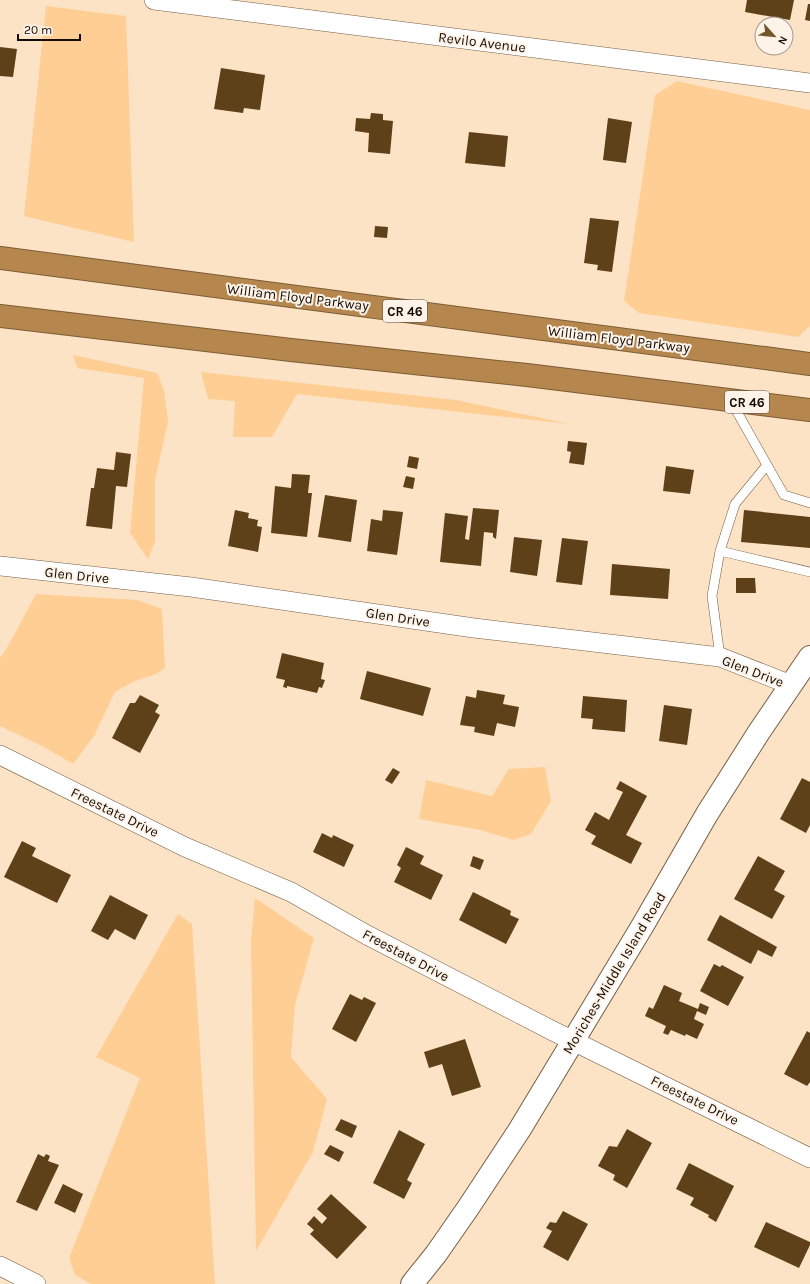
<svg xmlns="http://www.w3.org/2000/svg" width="810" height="1284" font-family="Karla,sans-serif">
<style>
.green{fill:#ffce94}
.building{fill:#5e4019}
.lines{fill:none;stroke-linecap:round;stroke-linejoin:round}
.lane-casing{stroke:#745e44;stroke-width:10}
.street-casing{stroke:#745e44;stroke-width:20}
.secondary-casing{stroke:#745e44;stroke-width:24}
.highway-casing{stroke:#7c5c34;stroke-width:24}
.lane{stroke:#fff;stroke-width:9}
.street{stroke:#fff;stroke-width:19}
.secondary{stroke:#fff;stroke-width:22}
.highway{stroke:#b5874e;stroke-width:22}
.labels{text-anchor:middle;stroke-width:4;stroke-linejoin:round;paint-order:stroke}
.shield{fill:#fef3e8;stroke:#5a5148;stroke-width:1}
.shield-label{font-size:13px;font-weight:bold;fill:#130b03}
.street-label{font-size:14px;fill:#130b03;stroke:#fef3e8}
</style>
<rect width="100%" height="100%" fill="#fde3c6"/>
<path class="green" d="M 46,6 L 126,16 L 134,242 L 24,216 Z
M 677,81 L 810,110 L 810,326 L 798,337 L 639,313 L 624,301 L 655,95 Z
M 73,355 L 157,373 L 164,390 L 168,422 L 155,480 L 155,542 L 148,559 L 130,533 L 144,378 L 77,368 Z
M 201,372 L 456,400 L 570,424 L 297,394 L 272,437 L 233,437 L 235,401 L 208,399 Z
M 36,594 L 138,600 L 162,609 L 165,668 L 156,674 L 135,681 L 115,692 L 94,736 L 73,764 L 44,747 L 0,726 L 0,658 L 7,648 Z
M 545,767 L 551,801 L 531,834 L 513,840 L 480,830 L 419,819 L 426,780 L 492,796 L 509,769 Z
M 255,898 L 314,938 L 295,1005 L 291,1057 L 327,1099 L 313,1152 L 256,1251 L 251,940 Z
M 178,914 L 192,924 L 215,1284 L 91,1284 L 75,1275 L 69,1258 L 140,1078 L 96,1057 Z"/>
<path class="building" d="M 747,0 L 794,0 L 790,20 L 745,12 Z
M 808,4 L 810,4 L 810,21 L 805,20 Z
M 0,47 L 17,49 L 13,77 L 0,76 Z
M 221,68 L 265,75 L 260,110 L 244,108 L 243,113 L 214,109 Z
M 371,113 L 383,114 L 383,120 L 393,121 L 390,154 L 368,152 L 369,133 L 355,131 L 356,118 L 370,119 Z
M 608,118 L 632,122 L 626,163 L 603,160 Z
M 469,132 L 508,136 L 505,167 L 465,163 Z
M 590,218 L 619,221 L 612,272 L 597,270 L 598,265 L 584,263 Z
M 375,226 L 388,227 L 387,238 L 374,237 Z
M 568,441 L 587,443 L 584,465 L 569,463 L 571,452 L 567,451 Z
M 116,452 L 131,454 L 127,487 L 116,486 L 112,529 L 86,526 L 91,488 L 94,488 L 97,468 L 114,470 Z
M 409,456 L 419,458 L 417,469 L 407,467 Z
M 666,466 L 694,470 L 690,494 L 663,491 Z
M 292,474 L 310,475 L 308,493 L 312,493 L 307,537 L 271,533 L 275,486 L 291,488 Z
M 406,476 L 415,478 L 413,489 L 403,487 Z
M 325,495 L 357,500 L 351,542 L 318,537 Z
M 473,508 L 499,510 L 496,539 L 493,537 L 493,533 L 484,532 L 481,566 L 440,562 L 445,513 L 468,516 L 465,539 L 469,540 Z
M 235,510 L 249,513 L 248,518 L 258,520 L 257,526 L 262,527 L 258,552 L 228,546 Z
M 383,510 L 403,512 L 397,555 L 367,551 L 371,519 L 382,521 Z
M 744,510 L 810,517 L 810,548 L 741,542 Z
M 514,537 L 542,540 L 537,576 L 510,572 Z
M 562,538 L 588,541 L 582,585 L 556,582 Z
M 612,564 L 670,569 L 668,599 L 610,595 Z
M 736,578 L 755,578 L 756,593 L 736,593 Z
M 282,653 L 324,663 L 321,679 L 325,680 L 322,688 L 319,687 L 317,693 L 287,686 L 287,688 L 283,687 L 285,680 L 276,678 Z
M 367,671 L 431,688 L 423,716 L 360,699 Z
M 477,690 L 505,695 L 503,704 L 519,707 L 515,727 L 497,723 L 494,736 L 474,732 L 475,727 L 460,725 L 466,696 L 476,698 Z
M 140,695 L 159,705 L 155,712 L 160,715 L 140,753 L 112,738 L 130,703 L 135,703 Z
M 583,696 L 627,700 L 625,732 L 592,729 L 593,719 L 581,718 Z
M 664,705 L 692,709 L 687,745 L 659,741 Z
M 393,768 L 400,772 L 392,784 L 385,780 Z
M 802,778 L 810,782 L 810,825 L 806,833 L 780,819 Z
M 620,781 L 647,796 L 626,835 L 642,843 L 631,864 L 591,844 L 596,836 L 585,830 L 595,812 L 609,820 L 623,792 L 616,789 Z
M 322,833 L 332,838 L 333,835 L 354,845 L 344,867 L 313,852 Z
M 22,841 L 36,848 L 32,856 L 71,875 L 57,903 L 4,877 Z
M 406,847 L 424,856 L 420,864 L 443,875 L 431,900 L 394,882 L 401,868 L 397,865 Z
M 473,856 L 484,860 L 480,870 L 470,866 Z
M 758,856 L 785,871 L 774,890 L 785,896 L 772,919 L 734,899 Z
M 473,892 L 511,911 L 510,915 L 519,919 L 506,944 L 459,920 Z
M 110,895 L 148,915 L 135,940 L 115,929 L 108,940 L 91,931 Z
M 720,915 L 777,947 L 772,957 L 758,950 L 751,964 L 707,940 Z
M 714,964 L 720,967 L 722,965 L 744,977 L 728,1006 L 700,991 Z
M 664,985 L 682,993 L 679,1001 L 698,1009 L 700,1003 L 709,1007 L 706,1015 L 697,1011 L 694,1019 L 704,1024 L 697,1039 L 686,1034 L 685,1036 L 671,1030 L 668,1035 L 663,1033 L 666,1026 L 645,1016 L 649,1007 L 653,1009 Z
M 350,994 L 362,1000 L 364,997 L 376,1003 L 356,1042 L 332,1029 Z
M 807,1031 L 810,1033 L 810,1082 L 807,1086 L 784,1074 Z
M 465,1039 L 481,1087 L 452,1096 L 442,1064 L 429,1068 L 424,1052 Z
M 341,1119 L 357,1126 L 352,1138 L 335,1130 Z
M 627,1129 L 652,1143 L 627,1188 L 613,1180 L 615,1175 L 598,1166 L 609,1146 L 617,1147 Z
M 399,1130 L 425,1144 L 407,1180 L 412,1183 L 404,1199 L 373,1183 Z
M 330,1145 L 344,1152 L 339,1162 L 324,1154 Z
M 38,1154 L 44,1157 L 46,1154 L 50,1156 L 48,1161 L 59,1165 L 37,1211 L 16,1202 Z
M 689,1163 L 734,1186 L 716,1222 L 708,1217 L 709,1215 L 690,1205 L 694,1198 L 676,1189 Z
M 63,1184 L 83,1194 L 75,1213 L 54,1203 Z
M 331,1194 L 367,1227 L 337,1259 L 310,1234 L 314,1230 L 307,1224 L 314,1216 L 322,1224 L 327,1218 L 317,1209 Z
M 563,1211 L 588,1224 L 568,1261 L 543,1247 L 552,1231 L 546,1228 L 550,1222 L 556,1223 Z
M 766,1222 L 810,1242 L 810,1245 L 799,1268 L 754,1247 Z"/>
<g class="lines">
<defs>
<path id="lane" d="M 732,403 L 784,495 L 810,503
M 720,551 L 810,572
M 720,657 L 712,596 L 720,551 L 735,504 L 767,465"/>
<path id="street" d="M 154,0 L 810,83
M 0,566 L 191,587 L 474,628 L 720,657 L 791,685
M 0,755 L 185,847 L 291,892 L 367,935 L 553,1031 L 810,1158
M 0,1266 L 36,1284"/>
<path id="secondary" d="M 412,1284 L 436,1254 L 468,1208 L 520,1129 L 643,925 L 707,814 L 759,732 L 810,657"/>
<path id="highway" d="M 0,258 L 810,364
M 0,316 L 291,350 L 527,375 L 810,410"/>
</defs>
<use href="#lane" class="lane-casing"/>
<use href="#street" class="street-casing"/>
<use href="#secondary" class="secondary-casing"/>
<use href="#highway" class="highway-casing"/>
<use href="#lane" class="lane"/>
<use href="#street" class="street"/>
<use href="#secondary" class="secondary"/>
<use href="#highway" class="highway"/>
</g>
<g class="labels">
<g class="shield">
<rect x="383" y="300" width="44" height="22" rx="3"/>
<rect x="725" y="391" width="44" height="22" rx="3"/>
</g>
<g class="shield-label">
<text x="405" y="316">CR 46</text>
<text x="747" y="407">CR 46</text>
</g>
<g class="street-label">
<text transform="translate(482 42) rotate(7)" y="5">Revilo Avenue</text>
<text transform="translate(298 297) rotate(7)" y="5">William Floyd Parkway</text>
<text transform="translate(619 339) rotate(7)" y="5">William Floyd Parkway</text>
<text transform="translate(77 575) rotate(6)" y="5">Glen Drive</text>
<text transform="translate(398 617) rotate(9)" y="5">Glen Drive</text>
<text transform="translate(753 671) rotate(21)" y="5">Glen Drive</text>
<text transform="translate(115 812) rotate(26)" y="5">Freestate Drive</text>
<text transform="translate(406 955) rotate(28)" y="5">Freestate Drive</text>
<text transform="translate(614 973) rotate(-59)" y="5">Moriches-Middle Island Road</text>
<text transform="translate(695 1100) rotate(26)" y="5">Freestate Drive</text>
</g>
</g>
<g transform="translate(774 36) rotate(117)"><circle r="19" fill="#fef3e8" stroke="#a0968c"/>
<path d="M0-3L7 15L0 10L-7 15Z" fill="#75552b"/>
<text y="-6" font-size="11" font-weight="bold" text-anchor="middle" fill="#130b03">N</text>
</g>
<path d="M18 34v6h62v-6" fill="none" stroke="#130b03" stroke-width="2"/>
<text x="24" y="34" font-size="12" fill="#130b03" stroke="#fef3e8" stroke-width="3" paint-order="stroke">20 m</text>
</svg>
